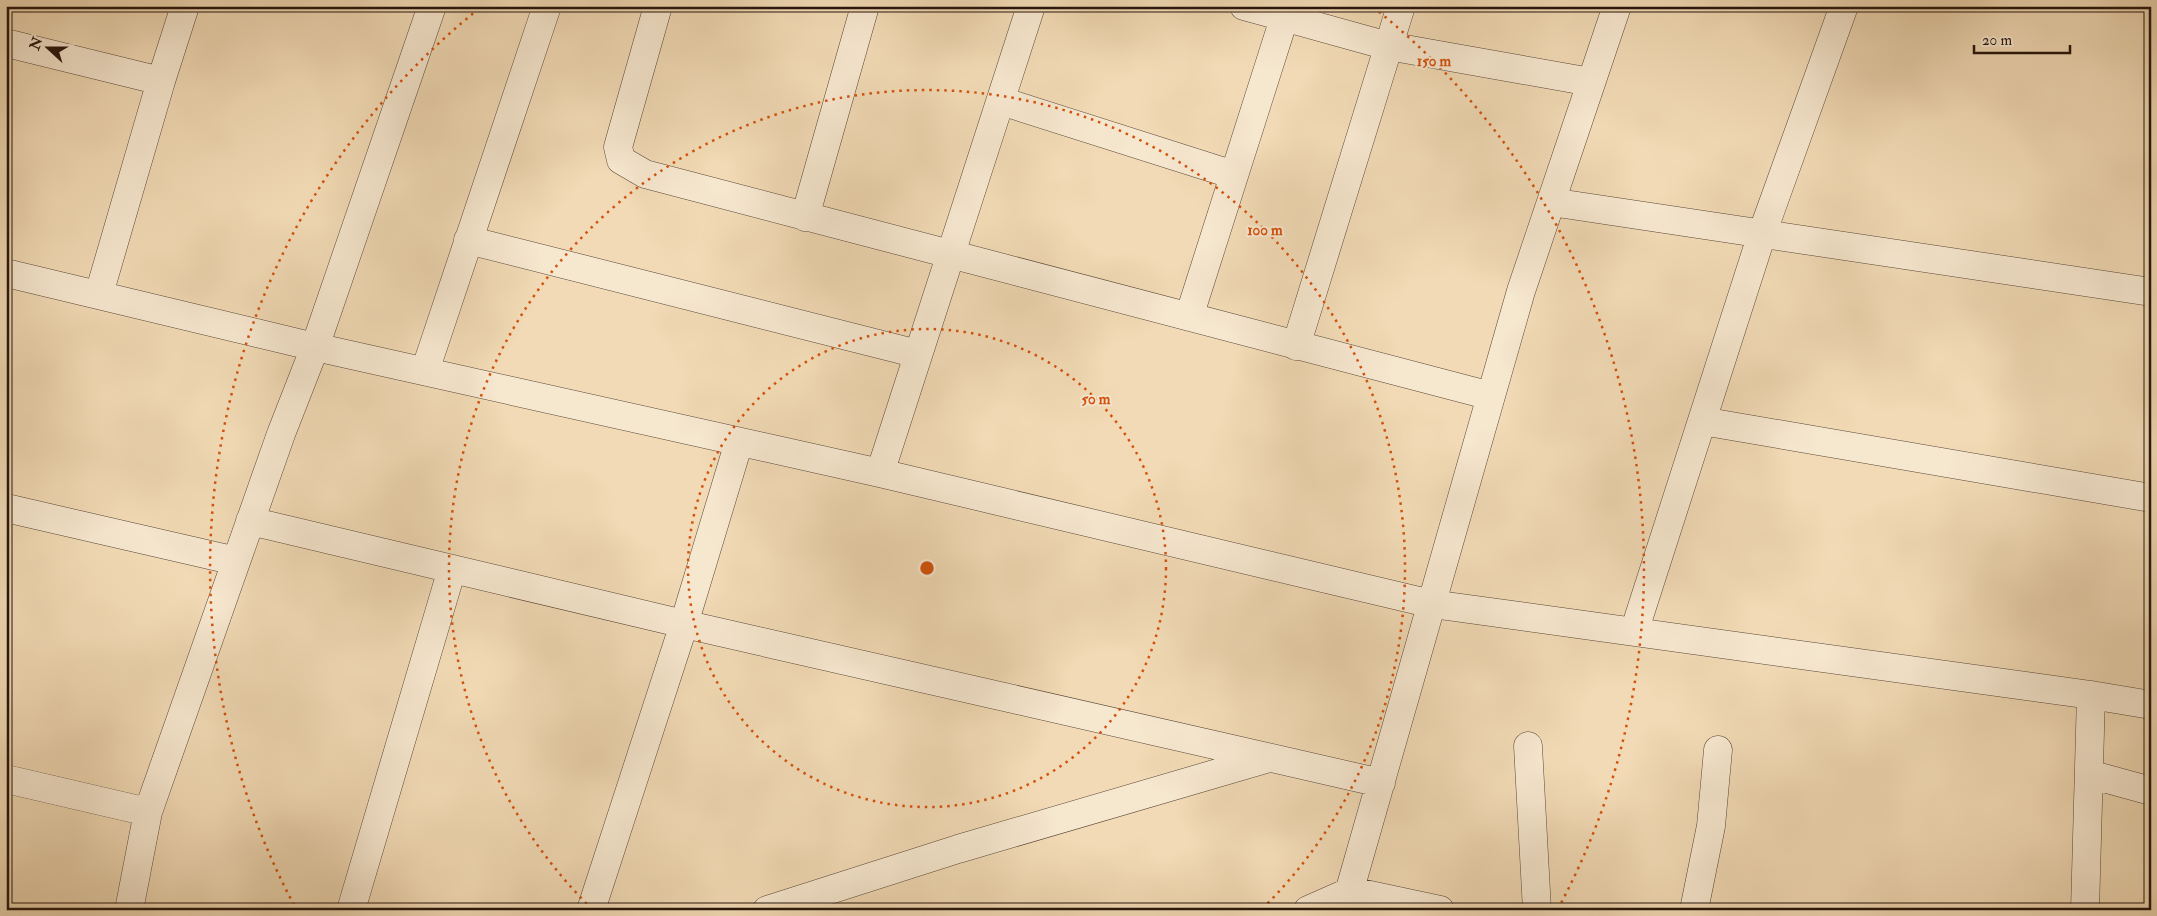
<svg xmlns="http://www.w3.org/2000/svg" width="2157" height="916" font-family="'IM FELL Double Pica',serif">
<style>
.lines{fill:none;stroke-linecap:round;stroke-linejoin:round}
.minor-casing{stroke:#594636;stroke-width:29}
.minor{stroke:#f6e7cf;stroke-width:28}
.ring{fill:none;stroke:#d5520c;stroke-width:2.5;stroke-dasharray:2.5 5}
.centre{fill:#d5520c;stroke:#f6e7cf;stroke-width:2.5}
.ring-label{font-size:15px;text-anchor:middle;font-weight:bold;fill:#d5520c;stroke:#f6e7cf;stroke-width:4;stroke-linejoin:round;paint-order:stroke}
</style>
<rect width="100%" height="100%" fill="#f1dab5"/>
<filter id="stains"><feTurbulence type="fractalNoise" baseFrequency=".004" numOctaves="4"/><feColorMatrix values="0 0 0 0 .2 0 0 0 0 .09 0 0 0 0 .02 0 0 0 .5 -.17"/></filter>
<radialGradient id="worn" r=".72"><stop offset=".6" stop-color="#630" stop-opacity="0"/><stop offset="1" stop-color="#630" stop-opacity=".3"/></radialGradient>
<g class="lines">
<defs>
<path id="minor" d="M 658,6 L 618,147 L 621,160 L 645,174 L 1491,396
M 1244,6 L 1388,46 L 1591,82
M 6,43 L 161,81 L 99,294
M 161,81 L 185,6
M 1001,101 L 1234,175
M 1551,202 L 2151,292
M 805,217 L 865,6
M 468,240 L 918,354
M 6,273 L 315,347 L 880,473 L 1432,604 L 2091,695 L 2151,705
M 1189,317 L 1288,6
M 1296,346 L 1401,6
M 425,371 L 547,6
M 1702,421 L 2151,498
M 880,473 L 1031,6
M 6,508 L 236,561
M 250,521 L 684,624 L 1381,783
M 1634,632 L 1762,234 L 1844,6
M 1528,746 L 1537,910
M 2089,774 L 2151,791
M 6,779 L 148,812
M 129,910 L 148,812 L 281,434 L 315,347 L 432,6
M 351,910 L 452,569
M 591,910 L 684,624 L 739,442
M 767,910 L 958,849 L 1269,758
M 1308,910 L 1351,891 L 1440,910
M 1344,910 L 1521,291 L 1617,6
M 1694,910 L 1711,826 L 1718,750
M 2085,910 L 2091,695"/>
</defs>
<use href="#minor" class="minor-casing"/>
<use href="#minor" class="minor"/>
</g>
<g class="ring">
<circle cx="927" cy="568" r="239"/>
<path d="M592 909A478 478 0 1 1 1262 909"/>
<path d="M294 905A717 717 0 0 1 481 7M1373 7A717 717 0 0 1 1560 905"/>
</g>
<circle cx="927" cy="568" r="8" class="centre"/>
<g class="ring-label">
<text x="1434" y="66">150 m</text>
<text x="1265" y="235">100 m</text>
<text x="1096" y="404">50 m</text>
</g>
<rect width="2157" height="916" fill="none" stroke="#f1dab5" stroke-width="25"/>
<rect x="8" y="8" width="2142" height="901" fill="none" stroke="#26150c" stroke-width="2.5"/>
<rect x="12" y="12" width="2132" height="891" fill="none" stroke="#26150c"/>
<g transform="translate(48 48) rotate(291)" stroke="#f6e7cf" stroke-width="4" paint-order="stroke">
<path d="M0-4L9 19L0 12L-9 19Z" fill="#26150c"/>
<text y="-8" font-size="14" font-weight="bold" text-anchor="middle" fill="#26150c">N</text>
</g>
<path d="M1974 45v8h96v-8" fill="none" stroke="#26150c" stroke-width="2.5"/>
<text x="1982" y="45" font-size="15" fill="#26150c" stroke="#f6e7cf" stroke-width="4" paint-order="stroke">20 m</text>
<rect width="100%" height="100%" filter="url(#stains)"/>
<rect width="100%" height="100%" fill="url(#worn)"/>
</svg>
